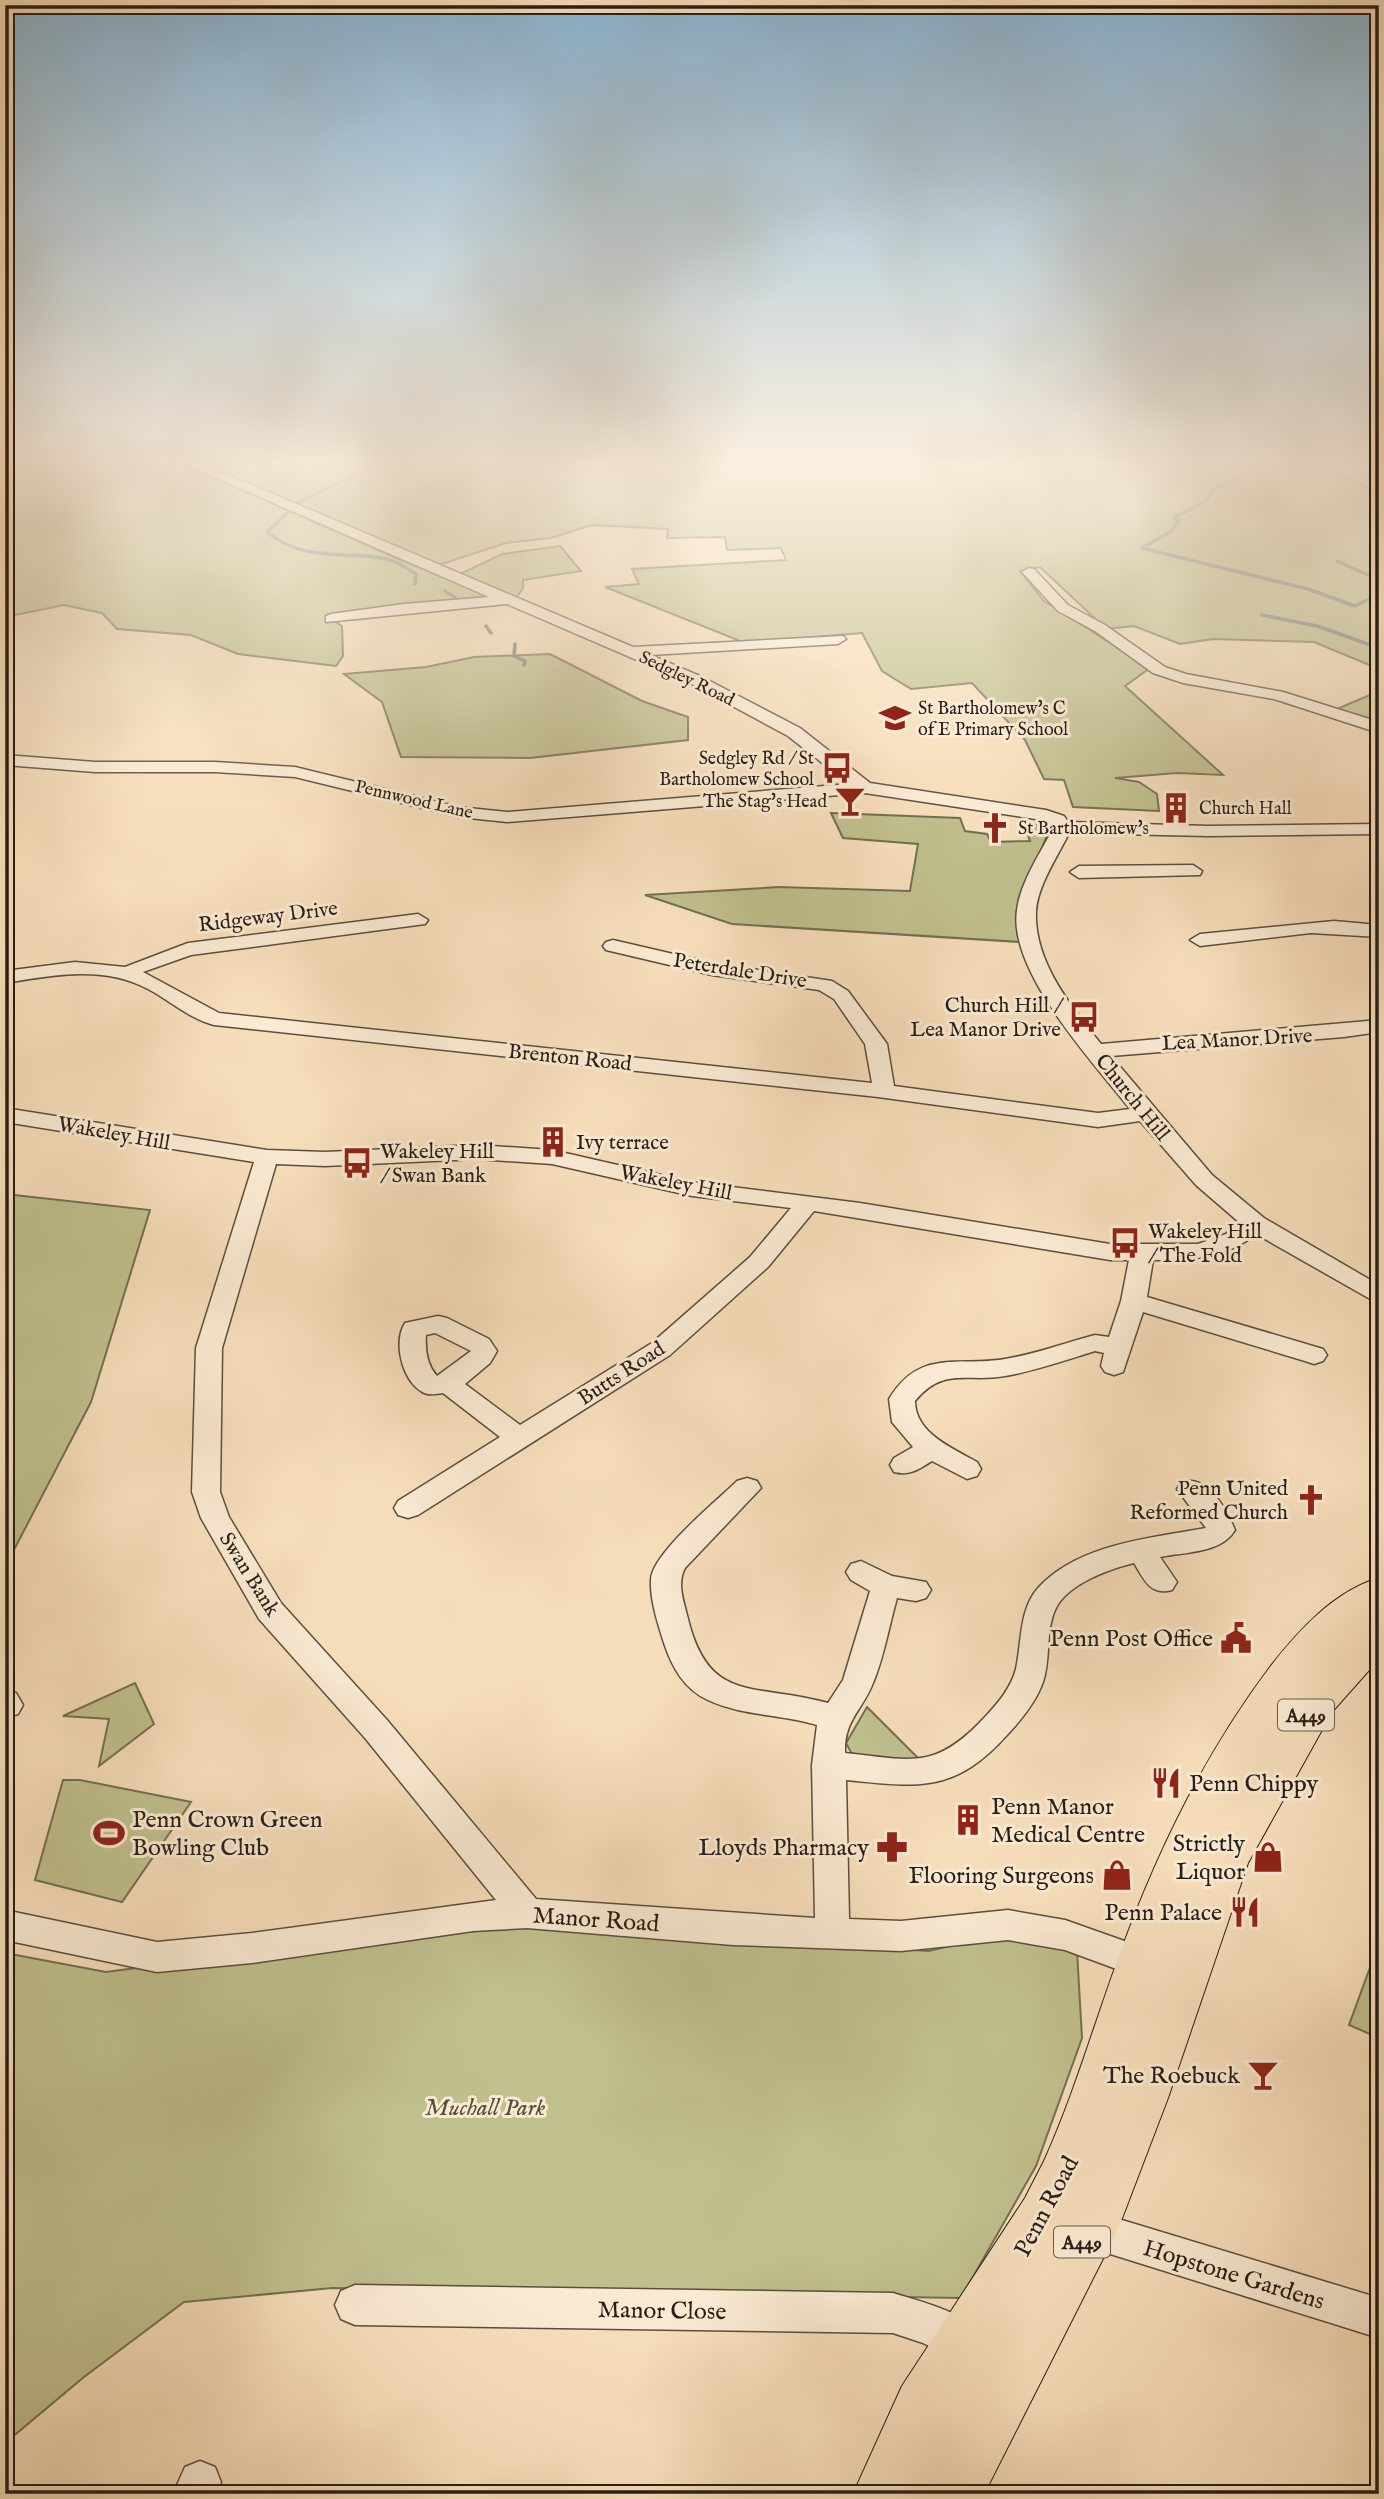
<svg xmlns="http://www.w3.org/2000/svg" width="1384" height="2499" font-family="'IM FELL English',serif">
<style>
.green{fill:#c0c08e;stroke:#746f52;stroke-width:2}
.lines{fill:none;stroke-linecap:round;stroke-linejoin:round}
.stream{stroke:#707c78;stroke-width:3.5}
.minor-casing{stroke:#5b4e3e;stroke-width:3}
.highway-casing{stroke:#271e15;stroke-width:2}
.minor{fill:#faead3;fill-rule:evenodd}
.highway{fill:#f7debb;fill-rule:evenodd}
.labels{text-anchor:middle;stroke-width:6;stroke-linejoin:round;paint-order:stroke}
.far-street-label{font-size:18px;fill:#271e15;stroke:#faead3}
.far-poi-label{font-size:18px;fill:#271e15;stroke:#faead3;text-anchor:start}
.shield{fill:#faead3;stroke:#665b4e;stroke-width:2}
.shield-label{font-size:19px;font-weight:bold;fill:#271e15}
.street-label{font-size:21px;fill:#271e15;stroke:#faead3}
.poi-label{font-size:21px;fill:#271e15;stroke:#faead3;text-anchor:start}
.near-poi-label{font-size:24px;fill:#271e15;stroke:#faead3;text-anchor:end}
.near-street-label{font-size:24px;fill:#271e15;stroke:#faead3}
.near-park-label{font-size:24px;font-style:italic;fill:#554f39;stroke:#faead3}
</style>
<rect width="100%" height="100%" fill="#f7debb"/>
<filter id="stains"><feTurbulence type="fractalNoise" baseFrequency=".00286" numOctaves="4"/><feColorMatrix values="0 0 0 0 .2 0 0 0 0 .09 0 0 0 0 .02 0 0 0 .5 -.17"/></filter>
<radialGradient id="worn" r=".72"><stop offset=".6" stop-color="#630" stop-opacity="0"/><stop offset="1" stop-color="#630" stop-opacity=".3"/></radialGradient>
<path class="green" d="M 5,462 L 178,462 L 403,561 L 497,599 L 330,618 L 342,626 L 343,656 L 336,666 L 238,654 L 191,635 L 117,629 L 102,613 L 64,605 L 5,617 Z
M 192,462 L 1379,462 L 1379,669 L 1314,642 L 1213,639 L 1180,644 L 1134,626 L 1106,629 L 1040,567 L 1020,571 L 1044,601 L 1150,668 L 1125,686 L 1223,775 L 1177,773 L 1115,778 L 1139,782 L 1157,794 L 1159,811 L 1073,807 L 1064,780 L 1044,779 L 1025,740 L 972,683 L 911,689 L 882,671 L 862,633 L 745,643 L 605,587 L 639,584 L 632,569 L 786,560 L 781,548 L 727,550 L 725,537 L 667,538 L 668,529 L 591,525 L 551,538 L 506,543 L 439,565 Z
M 560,546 L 581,571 L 523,580 L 523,588 L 516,598 L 460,574 L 502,554 Z
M 550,654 L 642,701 L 688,717 L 688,740 L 530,758 L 401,757 L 382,702 L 344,674 L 426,667 L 474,657 Z
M 1379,691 L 1379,724 L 1337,709 Z
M 831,813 L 960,818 L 965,831 L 987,834 L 991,842 L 1030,841 L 1024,825 L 1050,824 C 1039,873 1006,885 1020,942 L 732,924 L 645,895 L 779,887 L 910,891 L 918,844 L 843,838 Z
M 5,1194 L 150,1210 L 91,1402 L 5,1567 Z
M 135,1683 L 154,1724 L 99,1766 L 109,1719 L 63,1716 Z
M 867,1707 L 923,1763 L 853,1756 L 846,1743 Z
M 63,1780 L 80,1780 L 191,1802 L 122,1902 L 35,1880 Z
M 472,1923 L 929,1951 L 989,1936 L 1077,1951 L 1082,2038 L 1036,2166 L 961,2298 L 332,2288 L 184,2302 L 84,2377 L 5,2443 L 5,1953 L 106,1972 Z
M 1379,1943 L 1379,2038 L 1349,2025 Z"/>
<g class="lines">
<path class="stream" d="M 382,462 L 299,502 L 267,532 C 304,563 344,550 387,559 C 398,561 407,569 416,574 L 415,584
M 1260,462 L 1235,480 L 1213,489 L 1207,500 L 1174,518 L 1179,521 L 1170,532 L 1142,548 L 1308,589 L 1355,606 L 1379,594
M 1313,462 L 1379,493
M 1337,561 L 1379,580
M 445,591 L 457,599
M 1262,615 L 1317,626 L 1379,648
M 486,626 L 491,633
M 515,644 L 514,656 L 525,661 L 524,665"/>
<defs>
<path id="minor" d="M 180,462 L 198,462 L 633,647 L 843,636 L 846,639 L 838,644 L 651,655 L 702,677 L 800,728 L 870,783 L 1046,810 L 1064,816 L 1068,822 L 1209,826 L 1379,824 L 1379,834 L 1209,836 L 1069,833 C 1058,856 1037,886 1036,912 C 1034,962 1072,1008 1101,1044 L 1379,1020 L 1379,1032 L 1344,1037 L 1111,1056 L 1212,1175 L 1264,1218 L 1379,1285 L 1379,1304 L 1256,1234 C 1225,1259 1191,1260 1153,1260 L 1147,1297 L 1323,1349 L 1327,1355 L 1323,1361 L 1314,1364 L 1305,1361 L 1143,1312 L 1123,1372 L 1114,1375 L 1105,1372 L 1101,1366 L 1104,1353 L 1095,1351 C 1066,1360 1035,1371 1005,1376 C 967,1383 944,1366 915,1401 C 915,1433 952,1448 977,1462 L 981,1469 L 977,1476 L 967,1479 L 932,1461 C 919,1469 910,1476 894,1472 L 890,1465 L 894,1458 L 913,1447 L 892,1422 L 889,1399 C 920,1348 957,1367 1005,1359 C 1035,1354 1065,1343 1095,1335 L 1109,1337 L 1121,1301 L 1129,1260 L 1110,1260 L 814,1211 L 768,1267 L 670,1355 L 418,1515 L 408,1518 L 398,1515 L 394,1508 L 398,1501 L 500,1437 L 443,1393 C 435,1394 427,1396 421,1391 C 402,1379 393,1342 405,1323 L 438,1316 L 447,1318 L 489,1339 L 497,1351 L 490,1363 L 465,1384 L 520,1425 L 652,1343 L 750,1257 L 791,1208 L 692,1196 L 552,1164 L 477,1159 L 325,1166 L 276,1164 L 222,1348 L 220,1492 L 229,1517 L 281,1603 L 387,1720 L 536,1899 L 815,1918 L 812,1765 L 817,1725 C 781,1714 742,1716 708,1700 C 684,1689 672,1667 664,1643 C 658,1624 650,1600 651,1580 C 651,1554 718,1500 737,1481 L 747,1478 L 757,1481 L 761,1488 L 685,1568 C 677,1583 683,1599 687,1615 C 708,1706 754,1682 828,1703 L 843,1680 L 870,1591 L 851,1580 L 846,1572 L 851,1564 L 861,1561 L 892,1576 L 926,1582 L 931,1590 L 926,1598 L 916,1601 L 897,1598 C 889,1626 884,1657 873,1683 C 862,1711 844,1720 845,1753 C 912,1760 935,1771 985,1717 C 998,1703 1011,1688 1016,1669 C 1022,1641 1019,1610 1038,1588 C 1078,1544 1151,1538 1206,1528 L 1177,1489 L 1181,1482 C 1208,1474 1226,1509 1235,1530 C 1222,1553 1185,1552 1160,1557 L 1177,1582 L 1172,1590 C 1150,1596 1144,1579 1134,1563 C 1109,1569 1068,1584 1056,1608 C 1045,1630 1051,1659 1043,1682 C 1036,1702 1021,1720 1007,1735 C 954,1794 918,1787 846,1780 L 849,1919 L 901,1921 L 1008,1910 L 1065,1920 L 1161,1954 L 1167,1965 L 1161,1976 L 1149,1981 L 1065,1950 L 1008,1940 L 901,1951 L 733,1945 L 527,1928 L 473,1931 L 252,1963 L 157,1972 L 5,1940 L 5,1910 L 157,1942 L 252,1933 L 496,1900 L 365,1738 L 259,1619 L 201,1518 L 192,1492 L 196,1348 L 254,1162 L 5,1122 L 5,1108 L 267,1150 L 325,1152 L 477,1145 L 552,1150 L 692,1182 L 860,1203 L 1110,1244 L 1198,1244 L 1226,1234 L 1240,1223 L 1196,1185 L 1140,1121 L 1098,1127 L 878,1097 L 214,1025 C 190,1019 169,1000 148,989 C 104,965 53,975 5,983 L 5,971 L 75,962 L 125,967 L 188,943 L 418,914 L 428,920 L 425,924 L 191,955 L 143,972 L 219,1013 L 872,1083 L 865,1044 L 834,999 L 819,990 L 712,975 L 606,950 L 603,946 L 606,942 L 613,940 L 712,963 L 832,981 L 848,991 L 887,1044 L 894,1086 L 1098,1113 L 1130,1109 C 1094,1063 1008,972 1017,910 C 1021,881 1041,852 1054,827 L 1042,820 L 865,793 L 507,822 L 459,817 L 295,777 L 215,772 L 95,772 L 5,765 L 5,755 L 95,762 L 215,762 L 295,767 L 459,807 L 507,812 L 849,784 L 788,736 L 690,683 L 507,604 L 326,622 L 326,616 L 331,614 L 404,604 L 489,597 ZM 435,1333 L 471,1351 L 437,1376 C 427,1365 425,1350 426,1335 Z
M 1029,568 L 1034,569 L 1068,605 L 1105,625 L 1165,667 L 1186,674 L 1283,692 L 1379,722 L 1379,733 L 1274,699 L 1183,683 L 1153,673 L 1095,631 L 1058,611 L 1022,572 Z
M 1193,865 L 1202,871 L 1200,875 L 1079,878 L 1070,872 L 1079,866 Z
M 1334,921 L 1379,925 L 1379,937 L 1311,933 L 1200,946 L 1190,940 L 1200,934 Z
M 5,1690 L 16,1693 L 23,1705 L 18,1714 L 7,1717 Z
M 1089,2210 L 1379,2298 L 1379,2338 L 1075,2243 L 1069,2229 L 1075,2215 Z
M 355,2285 L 893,2293 C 924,2303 974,2313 987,2345 L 981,2359 L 967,2365 L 923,2343 L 893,2333 L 355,2325 L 341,2319 L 335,2305 L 341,2291 Z
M 200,2461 L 215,2467 L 221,2482 L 217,2494 L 173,2494 L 185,2467 Z"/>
<path id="highway" d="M 1379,1578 L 1379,1659 L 1332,1712 L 1248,1863 L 1168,2098 L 1118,2229 L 984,2494 L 853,2494 L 902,2386 L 1025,2198 L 1044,2161 C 1073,2097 1093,2028 1117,1962 C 1154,1858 1203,1756 1270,1667 C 1298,1631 1334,1591 1379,1578 Z"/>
</defs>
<use href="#minor" class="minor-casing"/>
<use href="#highway" class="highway-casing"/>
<use href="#minor" class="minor"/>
<use href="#highway" class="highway"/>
</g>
<linearGradient id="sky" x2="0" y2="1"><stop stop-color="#8bb6d6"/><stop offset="0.57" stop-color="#fbf0e0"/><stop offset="1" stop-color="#fbf0e0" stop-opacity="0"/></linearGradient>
<rect width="1384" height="812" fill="url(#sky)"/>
<defs>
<symbol id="school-bare" viewBox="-9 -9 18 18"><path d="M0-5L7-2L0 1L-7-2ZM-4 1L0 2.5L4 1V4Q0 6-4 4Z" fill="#8f2418" stroke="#faead3" stroke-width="2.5" paint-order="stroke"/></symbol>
<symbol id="bus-bare" viewBox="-9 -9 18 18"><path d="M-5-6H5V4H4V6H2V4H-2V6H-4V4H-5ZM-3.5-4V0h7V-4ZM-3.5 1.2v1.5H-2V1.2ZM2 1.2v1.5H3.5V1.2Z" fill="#8f2418" stroke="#faead3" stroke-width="2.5" paint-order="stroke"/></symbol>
<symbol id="bar-bare" viewBox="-9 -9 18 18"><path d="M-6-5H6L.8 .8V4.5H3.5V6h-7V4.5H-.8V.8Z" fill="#8f2418" stroke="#faead3" stroke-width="2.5" paint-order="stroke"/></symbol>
<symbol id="building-bare" viewBox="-9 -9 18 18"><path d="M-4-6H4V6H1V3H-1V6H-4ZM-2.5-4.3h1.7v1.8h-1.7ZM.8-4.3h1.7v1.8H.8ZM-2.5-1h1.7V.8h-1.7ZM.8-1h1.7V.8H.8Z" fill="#8f2418" stroke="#faead3" stroke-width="2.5" paint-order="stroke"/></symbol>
<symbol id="church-bare" viewBox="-9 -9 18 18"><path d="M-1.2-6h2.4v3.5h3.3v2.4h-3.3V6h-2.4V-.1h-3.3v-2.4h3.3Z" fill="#8f2418" stroke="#faead3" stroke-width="2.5" paint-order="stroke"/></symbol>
<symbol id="civic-bare" viewBox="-9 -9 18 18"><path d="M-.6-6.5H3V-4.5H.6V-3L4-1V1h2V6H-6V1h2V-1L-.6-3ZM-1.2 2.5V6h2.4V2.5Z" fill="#8f2418" stroke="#faead3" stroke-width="2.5" paint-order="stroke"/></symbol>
<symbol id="restaurant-bare" viewBox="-9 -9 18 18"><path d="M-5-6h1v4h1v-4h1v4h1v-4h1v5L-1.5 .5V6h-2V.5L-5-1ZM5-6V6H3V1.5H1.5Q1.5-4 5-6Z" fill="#8f2418" stroke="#faead3" stroke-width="2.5" paint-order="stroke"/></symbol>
<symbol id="stadium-bare" viewBox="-9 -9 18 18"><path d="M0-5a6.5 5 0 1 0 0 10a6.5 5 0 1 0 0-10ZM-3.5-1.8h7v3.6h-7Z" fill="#8f2418" stroke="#faead3" stroke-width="2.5" paint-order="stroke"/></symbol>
<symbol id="pharmacy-bare" viewBox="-9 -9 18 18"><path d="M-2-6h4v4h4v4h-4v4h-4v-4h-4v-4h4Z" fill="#8f2418" stroke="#faead3" stroke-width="2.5" paint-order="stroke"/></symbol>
<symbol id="shop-bare" viewBox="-9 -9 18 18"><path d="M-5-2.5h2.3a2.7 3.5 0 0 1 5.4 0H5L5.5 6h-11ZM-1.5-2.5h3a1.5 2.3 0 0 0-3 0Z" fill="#8f2418" stroke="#faead3" stroke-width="2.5" paint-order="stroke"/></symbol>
</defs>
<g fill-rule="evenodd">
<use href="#school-bare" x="873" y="696" width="44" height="44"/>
<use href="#bus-bare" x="815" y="746" width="44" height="44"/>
<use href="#bar-bare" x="828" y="779" width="44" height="44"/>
<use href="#building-bare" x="1154" y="786" width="44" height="44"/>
<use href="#church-bare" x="973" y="806" width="44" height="44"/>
<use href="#bus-bare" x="1062" y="995" width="44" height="44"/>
<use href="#building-bare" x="531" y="1120" width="44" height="44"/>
<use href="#bus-bare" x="335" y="1141" width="44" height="44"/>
<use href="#bus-bare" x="1103" y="1221" width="44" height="44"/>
<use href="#church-bare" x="1289" y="1478" width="44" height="44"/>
<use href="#civic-bare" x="1214" y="1616" width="44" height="44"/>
<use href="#restaurant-bare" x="1144" y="1761" width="44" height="44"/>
<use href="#building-bare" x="946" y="1798" width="44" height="44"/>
<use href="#stadium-bare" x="87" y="1811" width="44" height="44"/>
<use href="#pharmacy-bare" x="870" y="1825" width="44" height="44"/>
<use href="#shop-bare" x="1246" y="1835" width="44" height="44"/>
<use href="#shop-bare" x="1095" y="1853" width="44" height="44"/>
<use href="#restaurant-bare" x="1223" y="1890" width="44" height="44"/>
<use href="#bar-bare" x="1241" y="2053" width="44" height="44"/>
</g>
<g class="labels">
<g class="far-street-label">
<text transform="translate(687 678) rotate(26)" y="6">Sedgley Road</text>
<text transform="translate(414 799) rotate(13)" y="6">Pennwood Lane</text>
</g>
<g class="far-poi-label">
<text x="918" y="714">St Bartholomew's C<tspan x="918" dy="21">of E Primary School</tspan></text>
<text x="814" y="764" text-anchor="end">Sedgley Rd / St<tspan x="814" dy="21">Bartholomew School</tspan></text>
<text x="827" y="807" text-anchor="end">The Stag's Head</text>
<text x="1199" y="814">Church Hall</text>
<text x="1018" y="834">St Bartholomew's</text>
</g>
<g class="shield">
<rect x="1278" y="1699.5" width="56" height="31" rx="5"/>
<rect x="1054" y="2226.5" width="56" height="31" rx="5"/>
</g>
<g class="shield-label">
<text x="1306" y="1722">A449</text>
<text x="1082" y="2249">A449</text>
</g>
<g class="street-label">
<text transform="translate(268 916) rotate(-7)" y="7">Ridgeway Drive</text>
<text transform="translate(740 970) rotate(9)" y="7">Peterdale Drive</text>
<text transform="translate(1237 1039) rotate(-3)" y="7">Lea Manor Drive</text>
<text transform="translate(570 1057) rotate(6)" y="7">Brenton Road</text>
<text transform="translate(1133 1097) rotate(51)" y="7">Church Hill</text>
<text transform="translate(114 1133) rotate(10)" y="7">Wakeley Hill</text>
<text transform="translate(676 1182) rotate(11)" y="7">Wakeley Hill</text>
<text transform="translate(621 1373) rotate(-33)" y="7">Butts Road</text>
<text transform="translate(250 1574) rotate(58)" y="7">Swan Bank</text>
</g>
<g class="poi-label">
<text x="1061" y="1012" text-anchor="end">Church Hill /<tspan x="1061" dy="24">Lea Manor Drive</tspan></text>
<text x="576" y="1149">Ivy terrace</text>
<text x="380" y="1158">Wakeley Hill<tspan x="380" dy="24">/ Swan Bank</tspan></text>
<text x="1148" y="1238">Wakeley Hill<tspan x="1148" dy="24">/ The Fold</tspan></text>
<text x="1288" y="1495" text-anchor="end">Penn United<tspan x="1288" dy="24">Reformed Church</tspan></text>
</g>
<g class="near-poi-label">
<text x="1213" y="1646">Penn Post Office</text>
<text x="1189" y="1791" text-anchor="start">Penn Chippy</text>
<text x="991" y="1814" text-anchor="start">Penn Manor<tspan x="991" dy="28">Medical Centre</tspan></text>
<text x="132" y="1827" text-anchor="start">Penn Crown Green<tspan x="132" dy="28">Bowling Club</tspan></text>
<text x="1245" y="1851">Strictly<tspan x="1245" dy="28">Liquor</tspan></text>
<text x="869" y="1855">Lloyds Pharmacy</text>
<text x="1094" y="1883">Flooring Surgeons</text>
<text x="1222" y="1920">Penn Palace</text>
<text x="1240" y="2083">The Roebuck</text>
</g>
<g class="near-street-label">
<text transform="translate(596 1919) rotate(4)" y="8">Manor Road</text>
<text transform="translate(1046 2206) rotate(-62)" y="8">Penn Road</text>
<text transform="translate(1234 2274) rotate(17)" y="8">Hopstone Gardens</text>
<text transform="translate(662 2310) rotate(1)" y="8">Manor Close</text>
</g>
<g class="near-park-label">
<text x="485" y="2115">Muchall Park</text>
</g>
</g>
<rect width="1384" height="2499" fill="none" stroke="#f7debb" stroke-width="28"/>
<rect x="7" y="7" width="1370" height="2485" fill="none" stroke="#271e15" stroke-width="3.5"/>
<rect x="14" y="14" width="1356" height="2471" fill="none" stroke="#271e15" stroke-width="2"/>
<rect width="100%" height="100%" filter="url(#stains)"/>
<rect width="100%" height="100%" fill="url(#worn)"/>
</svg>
